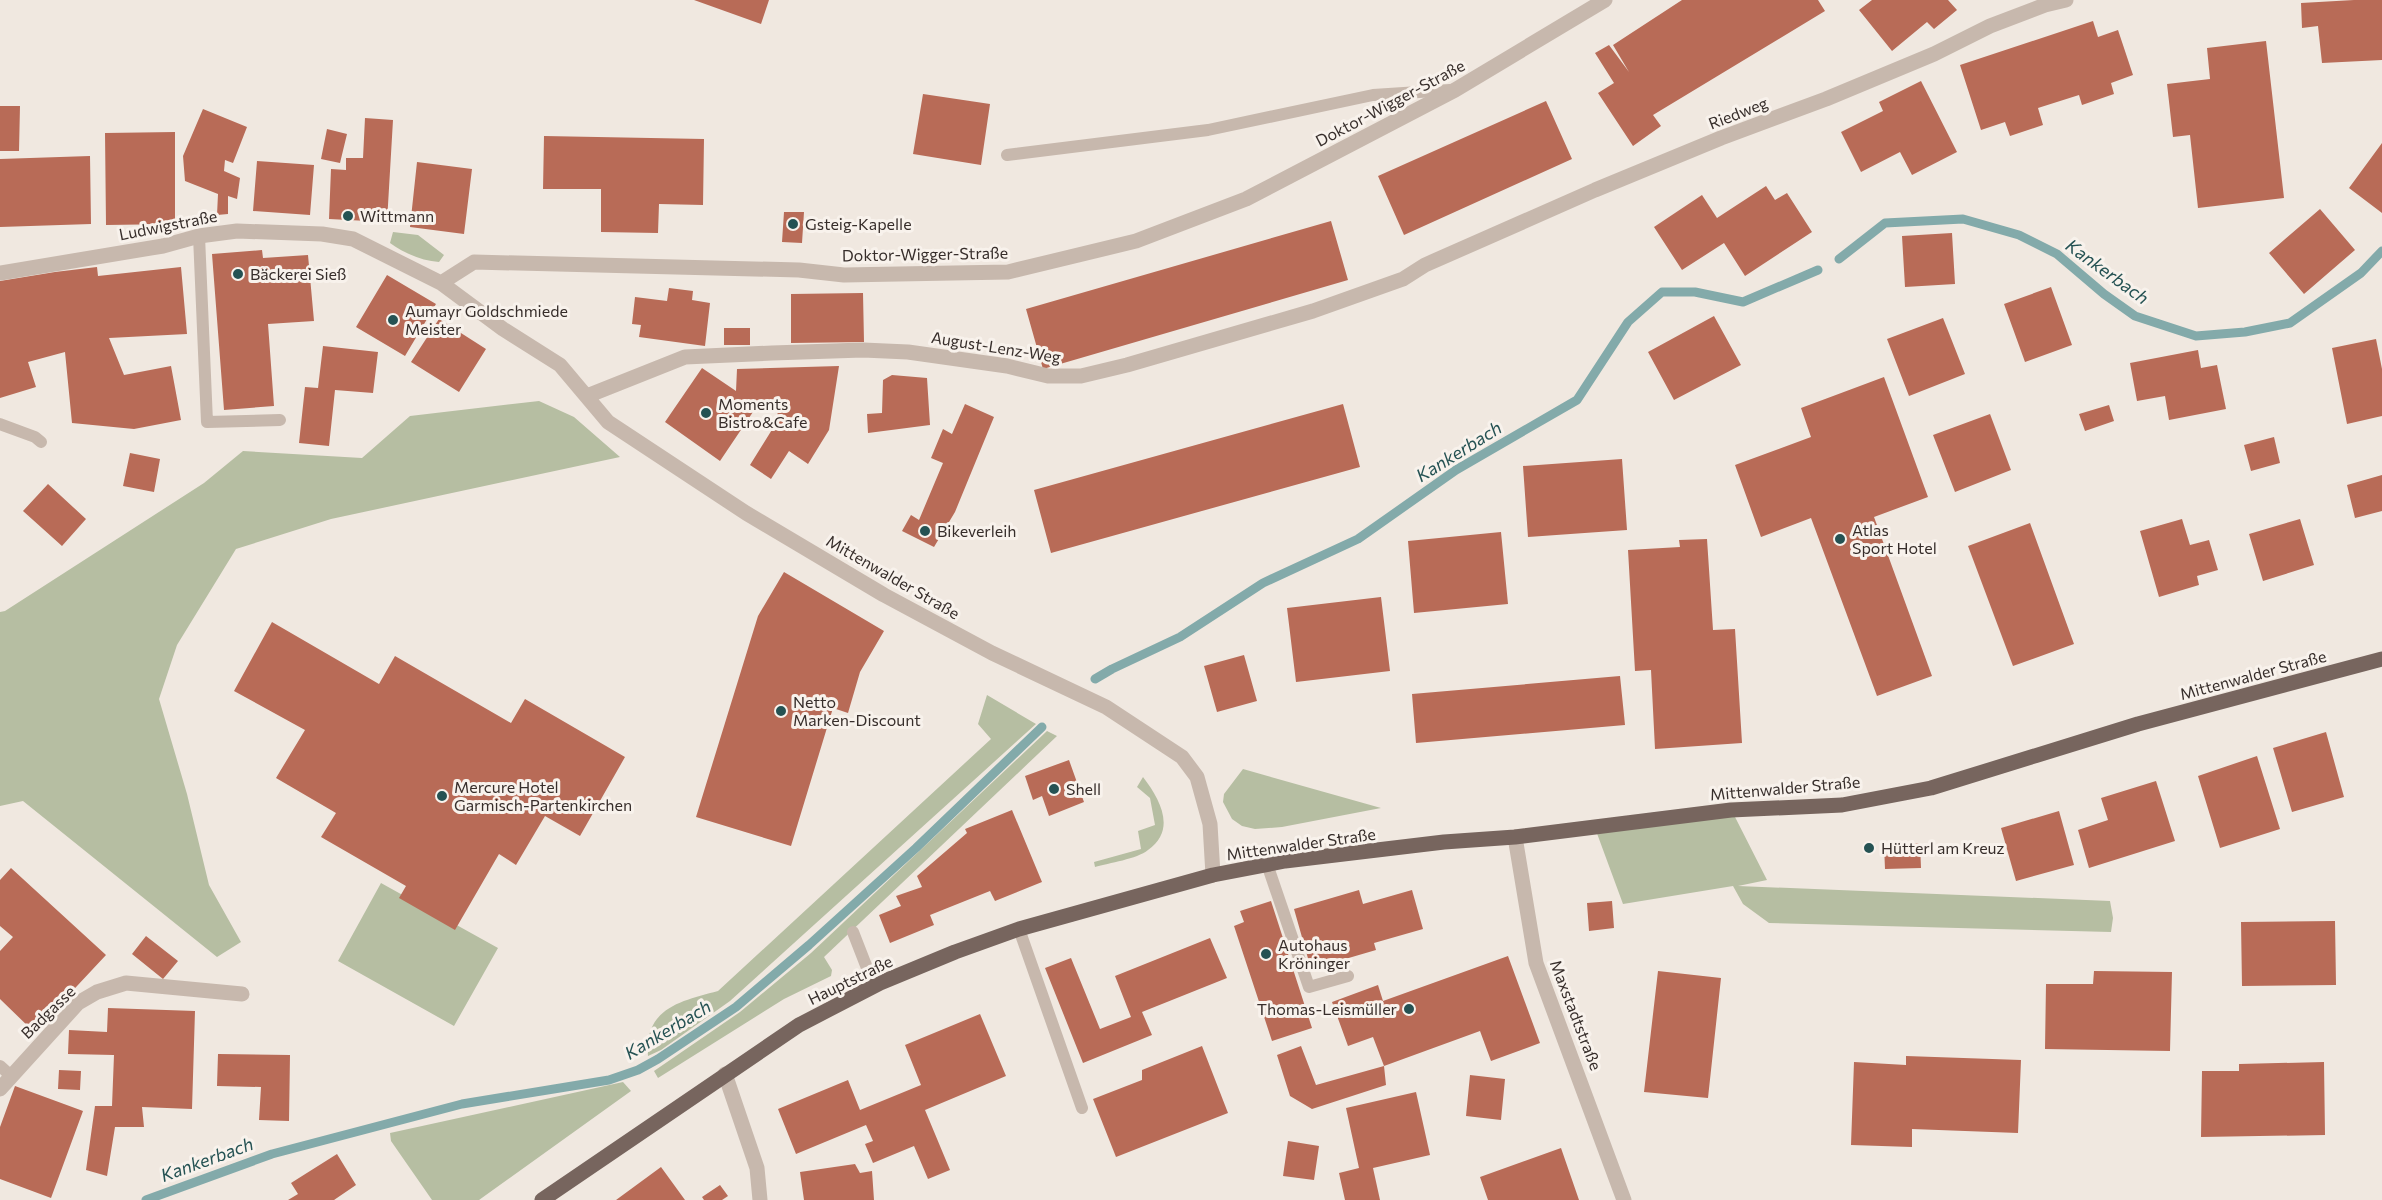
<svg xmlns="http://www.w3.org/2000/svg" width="2382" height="1200" font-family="Commissioner,sans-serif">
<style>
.green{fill:#b6bea2}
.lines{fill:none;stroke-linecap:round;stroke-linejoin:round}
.stream{stroke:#83aaaa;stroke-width:9}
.building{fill:#b86b57}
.lane{stroke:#c7b8ad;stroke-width:12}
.street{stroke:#c7b8ad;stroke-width:15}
.primary{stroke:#77655e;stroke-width:15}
.poi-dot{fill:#255253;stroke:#f8f2ec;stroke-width:2}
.labels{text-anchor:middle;stroke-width:6;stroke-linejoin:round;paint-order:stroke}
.street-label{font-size:16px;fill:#372e2b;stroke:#f8f2ec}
.poi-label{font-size:16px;fill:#372e2b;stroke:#f8f2ec;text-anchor:start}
.water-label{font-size:18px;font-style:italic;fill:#255253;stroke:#f8f2ec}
</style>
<rect width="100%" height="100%" fill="#f0e8e0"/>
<path class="green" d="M 393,232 L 418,235 L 444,255 L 439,262 C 422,261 404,253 390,243 Z
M 539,401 L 574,417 L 620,457 L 331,519 L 236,549 L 177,645 L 159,699 L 187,794 L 209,885 L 241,942 L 217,957 L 23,801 L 0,806 L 0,612 L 5,611 L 204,483 L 243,451 L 362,458 L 410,416 Z
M 987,695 L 1036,724 L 730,1001 L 661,1050 L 648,1056 C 644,1008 681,1001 718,991 L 991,739 L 978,724 Z
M 1047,731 L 1057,736 L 824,957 L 832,970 L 831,976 L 784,999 L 658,1078 L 654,1071 L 740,1012 L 811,953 Z
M 1243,769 L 1381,808 L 1282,827 L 1255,829 L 1242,826 L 1232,819 L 1223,802 L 1224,794 Z
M 1143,777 C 1160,799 1177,830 1148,850 C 1137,859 1109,863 1095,867 L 1094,862 L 1141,849 L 1138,831 L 1155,825 L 1150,798 L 1137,787 Z
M 1734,815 L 1767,880 L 1738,886 L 2110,901 L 2113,918 L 2111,932 L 1769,923 L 1743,904 L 1733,886 L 1623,904 L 1595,828 Z
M 381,883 L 498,948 L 454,1026 L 338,961 Z
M 623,1082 L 631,1091 L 479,1200 L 432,1200 L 391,1141 L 390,1133 Z"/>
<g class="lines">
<path class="stream" d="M 1839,259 L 1885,223 L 1963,219 L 2019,235 L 2057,254 L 2104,294 L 2135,316 L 2196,336 L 2245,332 L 2290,323 L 2361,273 L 2382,251
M 1095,679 L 1112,669 L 1180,637 L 1263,583 L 1358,539 L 1456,470 L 1577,400 L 1628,322 L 1662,292 L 1695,292 L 1743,302 L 1818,270
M 146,1200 L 272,1154 L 462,1104 L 609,1080 L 638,1070 L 658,1059 L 736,1007 L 809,945 L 916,848 L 1042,727"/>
</g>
<path class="building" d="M 694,0 L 769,0 L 761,24 Z
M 1682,0 L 1818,0 L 1825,11 L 1653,115 L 1661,126 L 1633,146 L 1598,93 L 1614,83 L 1595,53 L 1609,45 L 1629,72 L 1613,45 Z
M 1872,0 L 1948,0 L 1957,10 L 1934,29 L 1927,22 L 1892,51 L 1859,10 Z
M 2354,0 L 2382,0 L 2382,60 L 2322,63 L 2318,26 L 2302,28 L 2301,3 Z
M 2093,21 L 2098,37 L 2118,30 L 2133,75 L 2111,83 L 2114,94 L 2082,105 L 2079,95 L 2038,108 L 2043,125 L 2010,136 L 2005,122 L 1981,130 L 1960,65 Z
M 2266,41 L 2284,198 L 2198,208 L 2190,135 L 2173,137 L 2167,84 L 2210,79 L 2207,48 Z
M 1921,81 L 1957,152 L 1912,175 L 1900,152 L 1861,172 L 1841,132 L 1883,111 L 1879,102 Z
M 923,94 L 990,104 L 981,165 L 913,154 Z
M 1546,101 L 1572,159 L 1404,235 L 1378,176 Z
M 0,106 L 20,106 L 19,151 L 0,151 Z
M 203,109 L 247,127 L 233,163 L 225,160 L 224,171 L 240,178 L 237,199 L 228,196 L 228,214 L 217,215 L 218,194 L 185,181 L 183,156 Z
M 365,118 L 393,120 L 387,222 L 329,219 L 331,169 L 346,170 L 346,158 L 363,158 Z
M 327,129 L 347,134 L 340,163 L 321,159 Z
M 175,132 L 175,224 L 106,225 L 105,133 Z
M 544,136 L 704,139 L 703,205 L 659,204 L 658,233 L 601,232 L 601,189 L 543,189 Z
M 2382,143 L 2382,213 L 2349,188 Z
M 90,156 L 91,224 L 0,227 L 0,159 Z
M 257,161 L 314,165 L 310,215 L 253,211 Z
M 417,162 L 472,169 L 464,234 L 410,227 Z
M 1766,186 L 1775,200 L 1787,193 L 1812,232 L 1745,276 L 1724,243 L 1682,270 L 1654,227 L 1702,195 L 1717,218 Z
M 2320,209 L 2355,250 L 2304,294 L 2269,253 Z
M 784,212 L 804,212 L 802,243 L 782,242 Z
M 1331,221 L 1348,280 L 1043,369 L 1026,309 Z
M 1952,233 L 1955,284 L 1905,287 L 1902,236 Z
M 262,250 L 263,258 L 308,255 L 314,321 L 268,324 L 274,406 L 224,410 L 212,254 Z
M 97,267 L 98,276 L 181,267 L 187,334 L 109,338 L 124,375 L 171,366 L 181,420 L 134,429 L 72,423 L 65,352 L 28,362 L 36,387 L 0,398 L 0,281 L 55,272 Z
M 387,275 L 436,304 L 405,356 L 356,327 Z
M 2051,287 L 2072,345 L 2025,362 L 2004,304 Z
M 669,288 L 693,291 L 692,300 L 710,303 L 705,346 L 639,337 L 641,325 L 632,324 L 635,297 L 667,301 Z
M 863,293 L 864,342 L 791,343 L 791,294 Z
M 1714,316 L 1741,365 L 1674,400 L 1648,352 Z
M 1943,318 L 1965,374 L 1909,396 L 1887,339 Z
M 439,319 L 486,349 L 459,392 L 411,362 Z
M 724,328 L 750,328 L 750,345 L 724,345 Z
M 2376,339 L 2382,369 L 2382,416 L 2347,424 L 2332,348 Z
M 323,346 L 378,352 L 373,393 L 335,390 L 329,446 L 299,443 L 305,387 L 318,388 Z
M 2198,350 L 2201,368 L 2217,365 L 2226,409 L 2169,420 L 2165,396 L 2137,401 L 2130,363 Z
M 839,366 L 829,430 L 808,464 L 789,451 L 771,479 L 750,465 L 778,420 L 777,406 L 757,406 L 720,461 L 665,422 L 702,368 L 736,391 L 737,369 Z
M 892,375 L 927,378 L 930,425 L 868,433 L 867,414 L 882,413 L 883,380 Z
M 1884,377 L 1928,497 L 1874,517 L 1932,676 L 1877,696 L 1811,518 L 1761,537 L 1735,465 L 1811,437 L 1801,408 Z
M 965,404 L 994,417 L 955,512 L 934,547 L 902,531 L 911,515 L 919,520 L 943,463 L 931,458 L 943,429 L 952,434 Z
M 1343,404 L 1360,467 L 1051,553 L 1034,490 Z
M 2109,405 L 2114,421 L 2085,431 L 2079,414 Z
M 1990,414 L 2011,470 L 1955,492 L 1933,435 Z
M 2274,437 L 2280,463 L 2251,471 L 2244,445 Z
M 130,453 L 160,459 L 154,492 L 123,486 Z
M 1622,459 L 1627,530 L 1528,537 L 1523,466 Z
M 2382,475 L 2382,511 L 2355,518 L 2347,485 Z
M 48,484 L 86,519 L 62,546 L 23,511 Z
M 2182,519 L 2190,545 L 2209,540 L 2218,570 L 2197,576 L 2199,585 L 2159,597 L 2140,531 Z
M 2300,519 L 2314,565 L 2263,581 L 2249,534 Z
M 2030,523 L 2074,644 L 2013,666 L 1968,546 Z
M 1501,532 L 1508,604 L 1414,613 L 1408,541 Z
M 1707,539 L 1713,630 L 1735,629 L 1742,743 L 1655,749 L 1651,670 L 1635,671 L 1628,550 L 1680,547 L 1679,540 Z
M 784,572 L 884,631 L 860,672 L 848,713 L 833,708 L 791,846 L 696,817 L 758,616 Z
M 1381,597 L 1390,671 L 1296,682 L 1287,608 Z
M 272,622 L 379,684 L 395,656 L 511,723 L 525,699 L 625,757 L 580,836 L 545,816 L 516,865 L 499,854 L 455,930 L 399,898 L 406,886 L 321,837 L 336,813 L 276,778 L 305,730 L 234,691 Z
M 1244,655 L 1257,701 L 1217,712 L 1204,666 Z
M 1620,676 L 1625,725 L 1416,743 L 1412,694 Z
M 2326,732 L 2344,797 L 2292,812 L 2273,748 Z
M 2257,756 L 2280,829 L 2220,848 L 2198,776 Z
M 1069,760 L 1084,802 L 1049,816 L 1042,796 L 1033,800 L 1025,776 Z
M 2156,781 L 2175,841 L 2089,868 L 2078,830 L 2108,820 L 2101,798 Z
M 1012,810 L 1042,882 L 995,901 L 990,891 L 930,915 L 934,925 L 890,943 L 879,915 L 901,906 L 896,896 L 922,887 L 917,876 L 967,833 L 965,829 Z
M 2059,811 L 2074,865 L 2016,881 L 2001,828 Z
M 1920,843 L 1921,868 L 1885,869 L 1884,845 Z
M 11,868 L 106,955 L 34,1032 L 0,999 L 0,951 L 13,937 L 0,926 L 0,880 Z
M 1359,890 L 1363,904 L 1412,890 L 1423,929 L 1374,943 L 1376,950 L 1311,969 L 1294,909 Z
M 1271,901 L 1312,1028 L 1272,1041 L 1234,926 L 1244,922 L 1240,911 Z
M 1612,901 L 1614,928 L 1589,931 L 1587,903 Z
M 2335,921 L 2336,985 L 2242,986 L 2241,922 Z
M 146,936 L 178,961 L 163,979 L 132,954 Z
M 1210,938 L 1227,978 L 1142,1012 L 1152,1035 L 1083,1063 L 1045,968 L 1071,958 L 1100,1029 L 1131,1017 L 1115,976 Z
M 1508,956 L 1540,1043 L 1491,1061 L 1480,1031 L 1384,1066 L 1386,1085 L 1312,1109 L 1290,1096 L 1277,1055 L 1301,1046 L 1316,1085 L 1384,1066 L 1373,1037 L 1348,1046 L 1332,1002 L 1378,985 L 1383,1001 Z
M 1658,971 L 1721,978 L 1708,1098 L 1644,1092 Z
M 2094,971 L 2172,972 L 2170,1051 L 2045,1049 L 2046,984 L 2093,984 Z
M 108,1008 L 195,1011 L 192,1109 L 142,1107 L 144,1127 L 115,1127 L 107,1176 L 86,1170 L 95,1106 L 112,1106 L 114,1055 L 68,1054 L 69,1030 L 107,1032 Z
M 980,1014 L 1006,1076 L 925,1110 L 950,1170 L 928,1179 L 914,1146 L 873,1163 L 865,1144 L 873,1141 L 866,1125 L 796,1154 L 778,1109 L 848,1080 L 860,1110 L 921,1085 L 905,1045 Z
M 1202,1046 L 1228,1113 L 1116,1157 L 1093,1099 L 1142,1080 L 1142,1070 Z
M 218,1054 L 290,1055 L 289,1121 L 259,1120 L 261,1087 L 217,1086 Z
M 1906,1056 L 2021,1060 L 2018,1133 L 1912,1129 L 1912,1147 L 1851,1145 L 1854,1062 L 1906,1065 Z
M 2324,1062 L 2325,1135 L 2201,1137 L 2202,1071 L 2239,1071 L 2239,1064 Z
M 59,1070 L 81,1071 L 80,1090 L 58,1089 Z
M 1470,1075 L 1505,1079 L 1501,1120 L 1466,1116 Z
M 15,1086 L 83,1111 L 51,1198 L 0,1179 L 0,1127 Z
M 1416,1092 L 1430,1155 L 1373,1168 L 1380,1200 L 1345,1200 L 1339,1173 L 1359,1168 L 1346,1108 Z
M 1288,1141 L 1319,1146 L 1314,1180 L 1283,1176 Z
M 1561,1148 L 1579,1200 L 1488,1200 L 1480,1177 Z
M 337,1154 L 356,1185 L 334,1200 L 288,1200 L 298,1194 L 291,1183 Z
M 855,1164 L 860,1173 L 872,1171 L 874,1200 L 804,1200 L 800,1172 Z
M 661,1167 L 685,1200 L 616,1200 Z
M 720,1185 L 728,1196 L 722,1200 L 704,1200 L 702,1197 Z"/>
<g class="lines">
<path class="lane" d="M 1007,155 L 1208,130 L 1373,95 L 1450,90
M 199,236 L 207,422 L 280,420
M 0,424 L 35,437 L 41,442
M 1267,864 L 1309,987 L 1348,976
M 1019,929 L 1082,1108
M 853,932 L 874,986
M 0,1066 L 11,1076"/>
<path class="street" d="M 0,273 L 163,246 L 199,236 L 237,231 L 322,234 L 353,239 L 441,283 L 503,329 L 560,365 L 608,422 L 746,513 L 884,595 L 992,653 L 1106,707 L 1182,757 L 1197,777 L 1210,824 L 1213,875
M 441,283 L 474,262 L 799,270 L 844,275 L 1008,272 L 1136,241 L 1246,199 L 1455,90 L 1605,0
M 587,396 L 685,357 L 772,353 L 863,350 L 908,352 L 1007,366 L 1048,376 L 1081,376 L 1127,365 L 1313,311 L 1403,279 L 1425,265 L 1595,190 L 1721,138 L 1826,99 L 1934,54 L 1990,26 L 2045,5 L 2066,0
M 1515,837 L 1536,963 L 1624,1200
M 725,1074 L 757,1168 L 760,1200
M 0,1089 L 78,1003 L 97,992 L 126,983 L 242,994"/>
<path class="primary" d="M 542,1200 L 799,1025 L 880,983 L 955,952 L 1019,929 L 1213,875 L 1285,861 L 1444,842 L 1515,837 L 1731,810 L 1842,805 L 1931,788 L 2138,724 L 2382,659"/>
</g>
<g class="poi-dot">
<circle cx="348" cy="216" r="6"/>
<circle cx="793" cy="224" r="6"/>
<circle cx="238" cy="274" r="6"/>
<circle cx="393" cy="320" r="6"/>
<circle cx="706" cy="413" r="6"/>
<circle cx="925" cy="531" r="6"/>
<circle cx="1840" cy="539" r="6"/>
<circle cx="781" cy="711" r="6"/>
<circle cx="1054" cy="789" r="6"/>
<circle cx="442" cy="796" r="6"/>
<circle cx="1869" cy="848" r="6"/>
<circle cx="1266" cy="954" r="6"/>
<circle cx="1409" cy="1009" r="6"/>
</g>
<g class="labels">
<g class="street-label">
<text transform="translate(1390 103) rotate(-28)" y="6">Doktor-Wigger-Straße</text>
<text transform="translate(1738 113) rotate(-21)" y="6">Riedweg</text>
<text transform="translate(168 225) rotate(-11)" y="6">Ludwigstraße</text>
<text transform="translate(925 254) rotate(-1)" y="6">Doktor-Wigger-Straße</text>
<text transform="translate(996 347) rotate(9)" y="6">August-Lenz-Weg</text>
<text transform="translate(893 577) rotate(30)" y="6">Mittenwalder Straße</text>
<text transform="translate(2253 675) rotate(-15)" y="6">Mittenwalder Straße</text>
<text transform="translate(1785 788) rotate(-5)" y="6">Mittenwalder Straße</text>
<text transform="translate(1301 844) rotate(-8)" y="6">Mittenwalder Straße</text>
<text transform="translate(850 980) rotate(-26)" y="6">Hauptstraße</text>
<text transform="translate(48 1012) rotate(-44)" y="6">Badgasse</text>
<text transform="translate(1576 1015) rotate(69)" y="6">Maxstadtstraße</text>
</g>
<g class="poi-label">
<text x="360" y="222">Wittmann</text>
<text x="805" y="230">Gsteig-Kapelle</text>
<text x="250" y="280">Bäckerei Sieß</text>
<text x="405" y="317">Aumayr Goldschmiede<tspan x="405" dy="18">Meister</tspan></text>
<text x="718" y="410">Moments<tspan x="718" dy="18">Bistro&amp;Cafe</tspan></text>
<text x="1852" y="536">Atlas<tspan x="1852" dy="18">Sport Hotel</tspan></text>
<text x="937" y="537">Bikeverleih</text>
<text x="793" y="708">Netto<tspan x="793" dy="18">Marken-Discount</tspan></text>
<text x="454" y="793">Mercure Hotel<tspan x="454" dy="18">Garmisch-Partenkirchen</tspan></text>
<text x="1066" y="795">Shell</text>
<text x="1881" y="854">Hütterl am Kreuz</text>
<text x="1278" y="951">Autohaus<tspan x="1278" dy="18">Kröninger</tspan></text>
<text x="1397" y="1015" text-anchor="end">Thomas-Leismüller</text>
</g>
<g class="water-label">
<text transform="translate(2107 272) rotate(36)" y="6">Kankerbach</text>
<text transform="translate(1459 452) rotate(-32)" y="6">Kankerbach</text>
<text transform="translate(668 1030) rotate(-31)" y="6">Kankerbach</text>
<text transform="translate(207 1160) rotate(-20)" y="6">Kankerbach</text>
</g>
</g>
</svg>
